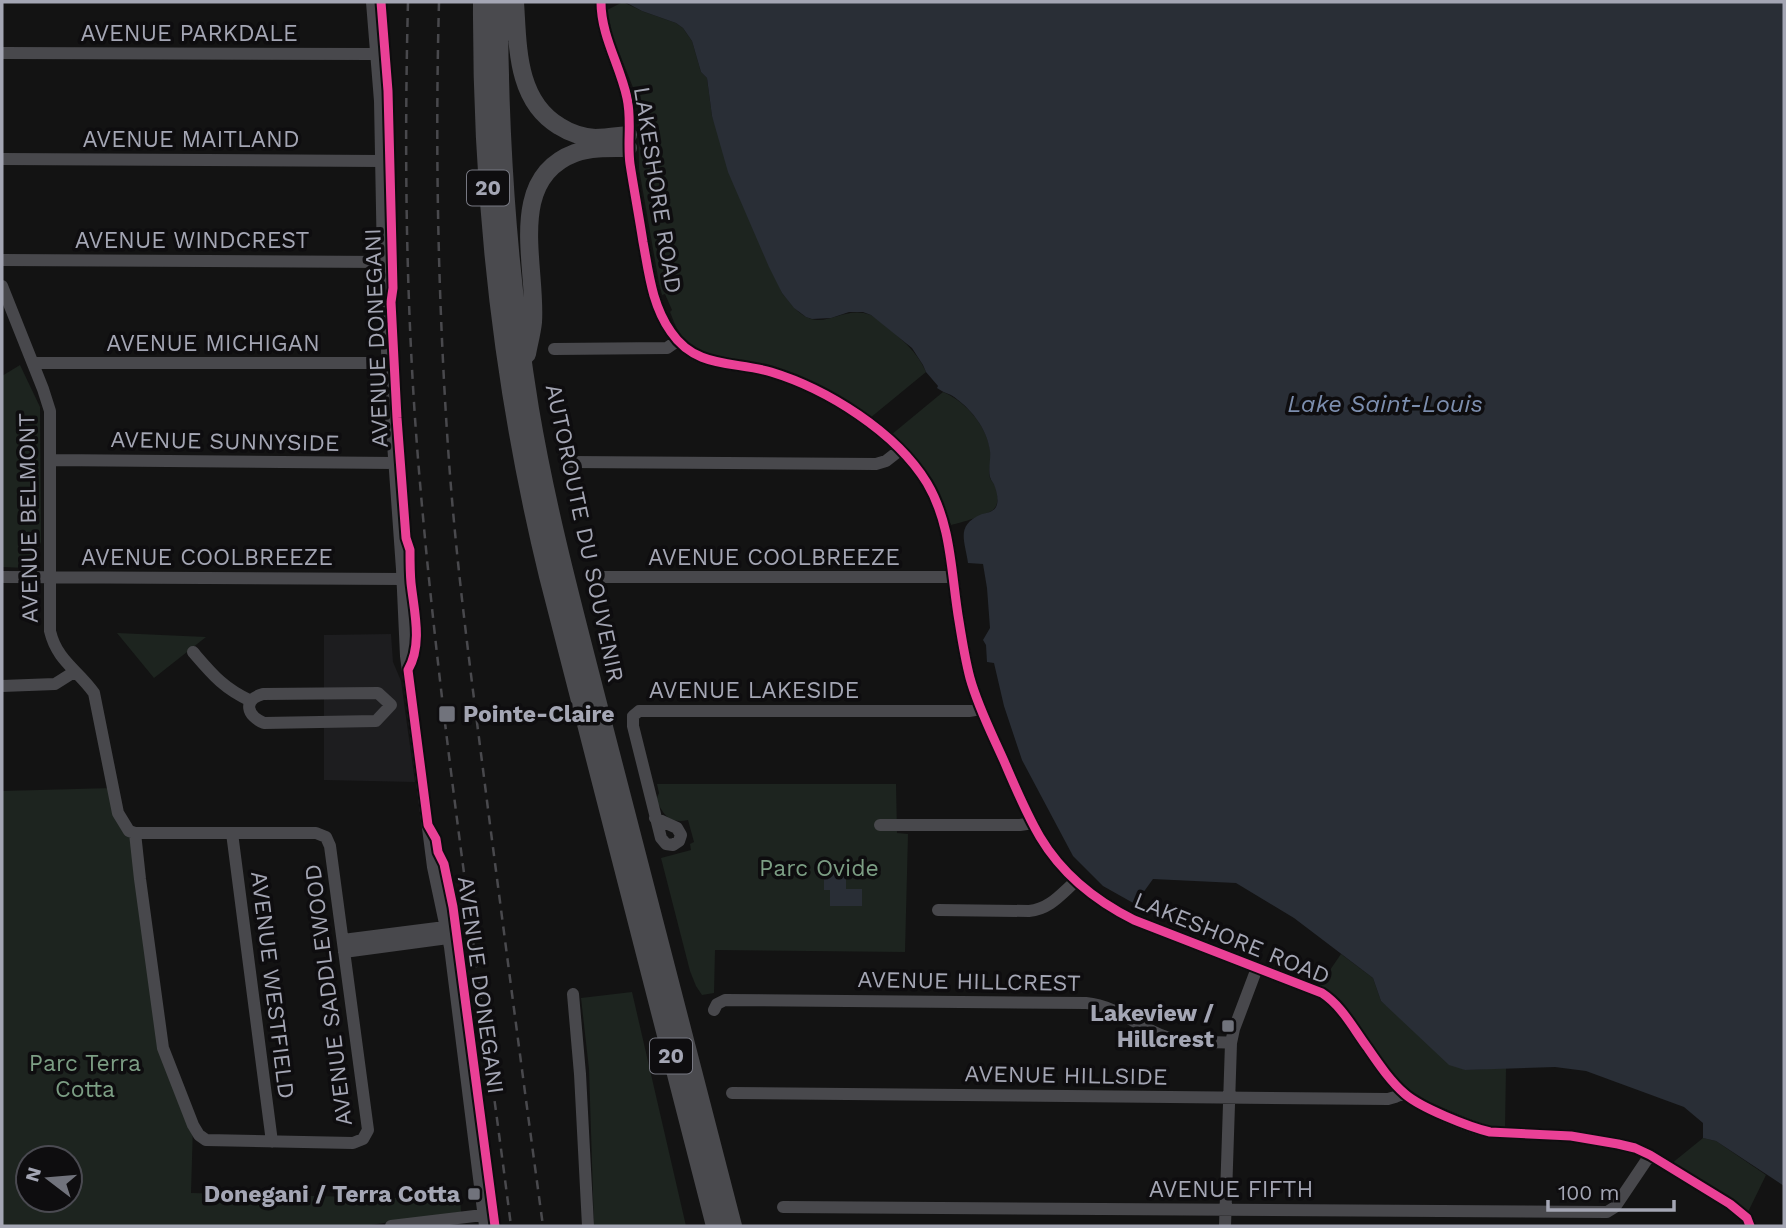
<svg xmlns="http://www.w3.org/2000/svg" width="1786" height="1228" font-family="'Work Sans',sans-serif">
<style>
.built{fill:#1d1d1f}
.green{fill:#1d241f;fill-rule:evenodd}
.water{fill:#292e36}
.lines{fill:none;stroke-linecap:round;stroke-linejoin:round}
.minor{stroke:#48484c;stroke-width:12}
.highway{stroke:#4a4a4e;stroke-width:18}
.rail{stroke:#49494d;stroke-width:2.5;stroke-dasharray:9 7;stroke-linecap:butt}
.cycleway-casing{stroke:#0e0d0f;stroke-width:13}
.cycleway{stroke:#ea4096;stroke-width:9}
.poi-dot{fill:#71737c;stroke:#0e0d0f;stroke-width:2.5}
.labels{text-anchor:middle;stroke-width:7;stroke-linejoin:round;paint-order:stroke}
.shield{fill:#0e0d0f;stroke:#777882;stroke-width:2}
.shield-label{font-size:21px;font-weight:bold;fill:#a4a6b4}
.street-label{font-size:23px;fill:#a4a6b4;stroke:#0e0d0f}
.poi-label{font-size:23px;font-weight:bold;fill:#a4a6b4;stroke:#0e0d0f;text-anchor:end}
.park-label{font-size:23px;fill:#7c9e84;stroke:#0e0d0f}
.water-label{font-size:24px;font-style:italic;fill:#7c8eae;stroke:#0e0d0f}
</style>
<rect width="100%" height="100%" fill="#131313"/>
<path class="built" d="M 391,634 L 393,662 L 401,681 L 415,782 L 324,780 L 324,635 Z"/>
<path class="green" d="M 623,2 L 642,11 L 676,23 L 683,28 L 692,41 L 701,72 L 707,78 L 712,116 L 782,293 C 790,302 798,315 811,319 C 831,324 847,306 871,315 C 891,330 917,349 926,372 L 870,418 C 841,399 812,380 779,368 C 750,357 697,362 679,332 C 675,326 673,319 670,312 L 672,310 L 665,294 L 662,295 L 659,283 L 639,169 L 638,109 L 636,95 L 613,37 L 607,10 Z
M 20,365 L 40,407 L 41,542 L 28,568 L 2,567 L 2,376 Z
M 943,392 C 967,402 989,428 991,456 C 991,462 988,471 990,478 C 991,481 995,484 996,487 C 997,491 997,495 998,498 C 997,502 997,506 994,509 C 988,515 960,523 951,525 L 937,491 L 891,435 Z
M 117,633 L 206,637 L 154,678 Z
M 657,784 L 896,784 L 897,833 L 908,834 L 905,952 L 715,950 L 714,993 L 702,995 L 696,986 L 690,971 L 661,858 L 691,850 L 690,844 L 694,842 L 688,820 C 669,824 664,815 656,800 L 659,793 Z
M 113,788 L 129,831 L 163,1048 L 193,1125 L 191,1193 L 397,1198 L 460,1195 L 461,1212 L 363,1226 L 2,1226 L 2,791 ZM 28,1158 L 70,1158 L 70,1200 L 28,1200 Z
M 1341,954 L 1373,978 L 1381,1001 L 1465,1070 L 1506,1068 L 1505,1128 L 1486,1126 L 1429,1102 L 1411,1091 L 1403,1084 L 1379,1057 L 1347,1008 L 1339,999 L 1319,986 Z
M 632,992 L 686,1226 L 594,1226 L 589,1069 L 581,998 Z
M 1703,1138 L 1716,1141 L 1766,1175 L 1747,1214 L 1671,1164 Z"/>
<path class="water" d="M 625,2 L 1784,2 L 1784,1186 L 1716,1141 L 1703,1138 L 1703,1123 L 1684,1107 L 1586,1071 L 1555,1067 L 1465,1070 L 1449,1065 L 1381,1001 L 1373,978 L 1294,918 L 1236,883 L 1153,879 L 1135,904 L 1103,886 L 1073,856 L 1022,760 L 1004,706 L 994,663 L 987,662 L 986,645 L 983,640 L 990,628 L 987,588 L 983,564 L 968,563 C 965,541 955,525 982,514 C 987,513 993,512 996,507 C 999,501 997,493 995,487 C 994,483 991,481 990,477 C 988,470 991,459 990,451 C 987,428 970,407 951,395 C 946,393 941,391 937,388 L 938,386 L 926,372 L 923,365 L 912,348 L 871,315 L 863,312 L 849,312 L 831,318 L 812,319 L 806,317 L 794,308 L 782,293 L 769,267 L 728,172 L 712,116 L 707,78 L 701,72 L 692,41 L 683,28 L 676,23 L 642,11 Z
M 824,874 L 846,874 L 846,889 L 862,889 L 862,906 L 830,906 L 830,890 L 824,890 Z"/>
<g class="lines">
<path class="minor" d="M 372,2 L 380,101 L 383,262 L 388,373 L 402,569 L 406,656 L 433,867 L 450,947 L 485,1226
M 601,2 C 601,36 620,65 627,98 C 632,120 627,142 630,164 C 634,190 639,216 643,242 C 649,274 652,305 671,332 C 696,369 734,361 771,372 C 827,389 896,432 927,483 C 952,525 951,575 959,621 C 962,640 965,659 970,678 C 978,707 992,734 1004,761 C 1015,787 1026,813 1040,837 C 1062,874 1096,901 1134,920 L 1322,993 C 1342,1006 1353,1028 1367,1047 C 1378,1063 1390,1081 1405,1094 C 1421,1108 1469,1127 1490,1132 L 1571,1136 L 1618,1144 L 1635,1148 L 1650,1155 L 1730,1204 L 1747,1218 L 1750,1226
M 2,53 L 376,54
M 2,159 L 381,161
M 2,260 L 383,262
M 2,286 L 43,389 L 50,411 L 50,631 C 57,661 78,670 94,693 L 118,813 L 129,831 L 135,833 L 140,879 L 163,1048 L 193,1125 L 199,1135 L 206,1140 L 353,1143 L 363,1139 L 368,1130 L 330,846 L 326,837 L 316,833 L 135,833
M 554,349 L 667,348 L 677,341
M 33,363 L 388,363
M 50,460 L 394,463
M 570,462 L 876,464 L 886,461 L 900,450
M 2,577 L 403,579
M 596,577 L 952,577
M 193,652 C 212,674 223,688 251,701
M 2,686 L 55,684 L 74,672
M 378,693 L 391,705 L 376,721 L 264,723 C 247,716 242,700 263,694 Z
M 655,818 L 677,828 L 681,835 L 679,841 L 673,845 L 666,844 L 661,838 L 633,726 L 633,716 L 639,711 L 969,711 L 981,709
M 880,825 L 1020,825 L 1033,823
M 232,833 L 272,1142
M 938,910 L 1029,911 C 1050,909 1061,894 1076,881
M 343,940 L 445,927
M 344,952 L 448,938
M 573,994 L 580,1074 L 588,1226
M 714,1010 L 717,1004 L 725,1000 L 1086,1003 C 1117,1006 1138,1027 1166,1037 C 1186,1044 1210,1041 1231,1043
M 732,1093 L 1388,1099 L 1395,1097 L 1404,1093
M 783,1207 L 1607,1212 L 1615,1207 L 1650,1155
M 391,1226 L 483,1215
M 1225,1226 L 1231,1043 L 1234,1029 L 1257,968"/>
<path class="highway" d="M 482,2 C 481,196 502,388 548,576 L 715,1226
M 499,2 C 499,138 508,274 530,409 C 548,516 577,621 604,727 C 646,894 691,1060 733,1226
M 515,2 C 518,46 516,100 559,126 C 570,133 583,137 595,138 C 606,138 618,136 628,135
M 527,354 C 529,343 532,332 533,322 C 537,267 505,179 575,153 C 592,147 611,148 628,148"/>
<path class="rail" d="M 408,2 C 404,158 406,315 419,471 C 440,724 479,975 511,1226
M 439,2 C 435,150 438,299 448,447 C 456,568 473,689 488,809 C 506,948 524,1087 543,1226"/>
<defs>
<path id="cycleway" d="M 381,2 L 388,91 L 393,288 L 391,302 L 397,418 L 406,538 L 410,550 C 410,561 410,572 411,583 C 414,611 423,644 408,670 L 428,825 L 436,839 L 438,852 L 444,864 L 453,907 L 495,1226
M 601,2 C 601,36 620,65 627,98 C 632,120 627,142 630,164 C 634,190 639,216 643,242 C 649,274 652,305 671,332 C 696,369 734,361 771,372 C 827,389 896,432 927,483 C 952,525 951,575 959,621 C 962,640 965,659 970,678 C 978,707 992,734 1004,761 C 1015,787 1026,813 1040,837 C 1062,874 1096,901 1134,920 L 1322,993 C 1342,1006 1353,1028 1367,1047 C 1378,1063 1390,1081 1405,1094 C 1421,1108 1469,1127 1490,1132 L 1571,1136 L 1618,1144 L 1635,1148 L 1650,1155 L 1730,1204 L 1747,1218 L 1750,1226"/>
</defs>
<use href="#cycleway" class="cycleway-casing"/>
<use href="#cycleway" class="cycleway"/>
</g>
<g class="poi-dot">
<rect x="438" y="705" width="18" height="18" rx="3.5"/>
<rect x="1221" y="1019" width="14" height="14" rx="3.5"/>
<rect x="467" y="1187" width="14" height="14" rx="3.5"/>
</g>
<g class="labels">
<g class="shield">
<rect x="467" y="170.5" width="42" height="35" rx="5"/>
<rect x="650" y="1038.5" width="42" height="35" rx="5"/>
</g>
<g class="shield-label">
<text x="488" y="195">20</text>
<text x="671" y="1063">20</text>
</g>
<g class="street-label">
<text x="189" y="41">AVENUE PARKDALE</text>
<text x="191" y="147">AVENUE MAITLAND</text>
<text transform="translate(658 190) rotate(81)" y="8">LAKESHORE ROAD</text>
<text x="192" y="248">AVENUE WINDCREST</text>
<text transform="translate(376 338) rotate(-92)" y="8">AVENUE DONEGANI</text>
<text x="213" y="351">AVENUE MICHIGAN</text>
<text transform="translate(225 441) rotate(1)" y="8">AVENUE SUNNYSIDE</text>
<text transform="translate(28 518) rotate(-91)" y="8">AVENUE BELMONT</text>
<text transform="translate(585 533) rotate(78)" y="8">AUTOROUTE DU SOUVENIR</text>
<text x="207" y="565">AVENUE COOLBREEZE</text>
<text x="774" y="565">AVENUE COOLBREEZE</text>
<text x="754" y="698">AVENUE LAKESIDE</text>
<text transform="translate(1232 938) rotate(22)" y="8">LAKESHORE ROAD</text>
<text transform="translate(969 981) rotate(1)" y="8">AVENUE HILLCREST</text>
<text transform="translate(273 985) rotate(83)" y="8">AVENUE WESTFIELD</text>
<text transform="translate(481 985) rotate(82)" y="8">AVENUE DONEGANI</text>
<text transform="translate(328 995) rotate(-97)" y="8">AVENUE SADDLEWOOD</text>
<text transform="translate(1066 1075) rotate(1)" y="8">AVENUE HILLSIDE</text>
<text x="1231" y="1197">AVENUE FIFTH</text>
</g>
<g class="poi-label">
<text x="463" y="722" text-anchor="start">Pointe-Claire</text>
<text x="1214" y="1021">Lakeview /<tspan x="1214" dy="26">Hillcrest</tspan></text>
<text x="460" y="1202">Donegani / Terra Cotta</text>
</g>
<g class="park-label">
<text x="819" y="876">Parc Ovide</text>
<text x="85" y="1071">Parc Terra<tspan x="85" dy="26">Cotta</tspan></text>
</g>
<g class="water-label">
<text x="1385" y="412">Lake Saint-Louis</text>
</g>
</g>
<rect width="1786" height="1228" fill="none" stroke="#a4a6b4" stroke-width="7"/>
<g transform="translate(49 1179) rotate(286)"><circle r="33" fill="#0e0d0f" stroke="#4a4a51" stroke-width="2"/>
<path d="M0-5L12 26L0 18L-12 26Z" fill="#71737c"/>
<text y="-10" font-size="19" font-weight="bold" text-anchor="middle" fill="#a4a6b4">N</text>
</g>
<path d="M1548 1200v10h126v-10" fill="none" stroke="#a4a6b4" stroke-width="3.5"/>
<text x="1558" y="1200" font-size="21" fill="#a4a6b4" stroke="#0e0d0f" stroke-width="5" paint-order="stroke">100 m</text>
</svg>
